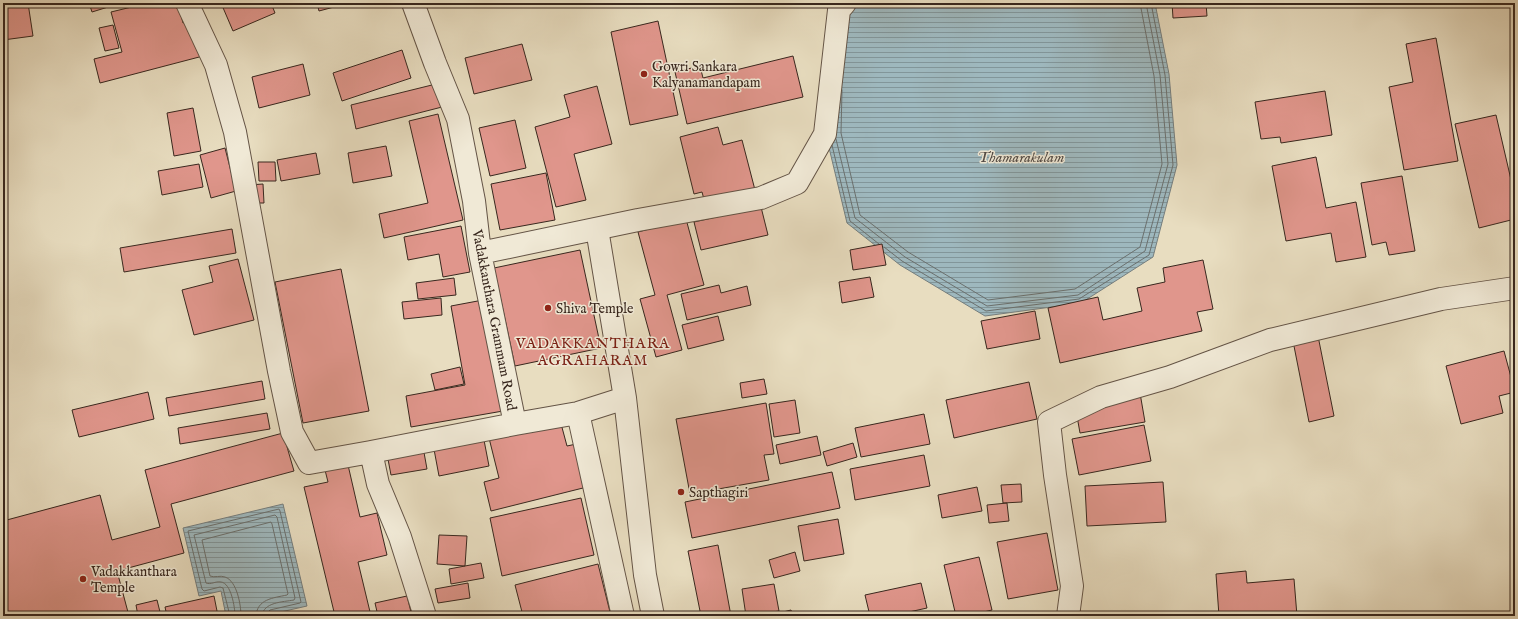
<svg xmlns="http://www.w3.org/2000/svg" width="1518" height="619" font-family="'IM FELL English',serif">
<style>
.water{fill:url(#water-rules);stroke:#757e7e}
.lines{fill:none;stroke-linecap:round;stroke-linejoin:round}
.shore{stroke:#6b706e;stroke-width:1}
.building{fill:#e0968c;stroke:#38271e}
.minor-casing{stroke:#645446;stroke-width:24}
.minor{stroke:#f0e9d6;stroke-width:22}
.poi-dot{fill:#8f2418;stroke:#f0e9d6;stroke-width:1.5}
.labels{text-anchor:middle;stroke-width:3;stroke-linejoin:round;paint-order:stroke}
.poi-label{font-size:14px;fill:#38271e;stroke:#f0e9d6;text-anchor:start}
.street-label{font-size:14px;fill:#38271e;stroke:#f0e9d6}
.water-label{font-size:15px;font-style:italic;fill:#524b46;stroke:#f0e9d6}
.neighbourhood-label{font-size:15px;letter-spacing:1px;fill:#7a1f14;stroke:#f0e9d6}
</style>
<defs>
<pattern id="water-rules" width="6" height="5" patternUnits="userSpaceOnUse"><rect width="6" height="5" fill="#9eb8be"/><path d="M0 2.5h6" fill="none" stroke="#82969a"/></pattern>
</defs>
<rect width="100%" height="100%" fill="#e8ddc0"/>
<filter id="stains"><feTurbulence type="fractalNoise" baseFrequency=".005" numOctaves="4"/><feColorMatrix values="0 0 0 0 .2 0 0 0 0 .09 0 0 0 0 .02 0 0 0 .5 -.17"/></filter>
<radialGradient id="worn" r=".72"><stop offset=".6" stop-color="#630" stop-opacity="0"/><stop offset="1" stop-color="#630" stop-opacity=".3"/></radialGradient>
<path class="water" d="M 848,3 L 1155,3 L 1169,74 L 1177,165 L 1153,257 L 1081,303 L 985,316 L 900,265 L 847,223 L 826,135 Z
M 283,504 L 307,606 L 263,616 L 226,616 L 221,591 L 199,596 L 183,528 Z"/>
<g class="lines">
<path class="shore" d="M 842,90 L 841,133 L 860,215 L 908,252 L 988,300 L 1075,289 L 1140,247 L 1162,164 L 1154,76 L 1140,3
M 836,139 L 855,218 L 905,257 L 987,306 L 1078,295 L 1145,251 L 1168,164 L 1160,75 L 1146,3
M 832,145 L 850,221 L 879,244
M 884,247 L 902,261 L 986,311 L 1079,299 L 1149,255 L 1173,165 L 1165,75 L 1151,3
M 230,616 L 223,588 L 220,587 L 204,591 L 202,589 L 188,531 L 279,509 L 280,511 L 301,602 L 300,603 L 270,610 L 267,613 L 267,616
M 235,616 C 235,607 231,583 221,582 C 215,581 211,585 206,583 L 194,535 L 275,515 L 277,517 L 295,598 L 294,600 C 283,602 263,602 262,616
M 241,616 C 241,605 237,581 225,577 C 220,575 215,578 210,576 L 202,540 L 271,522 L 272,524 L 288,594 L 287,595 C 273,598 257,599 256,616"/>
</g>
<path class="building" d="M 3,3 L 28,3 L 33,36 L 3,40 Z
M 89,3 L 121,3 L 92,12 Z
M 148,3 L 178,3 L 183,23 L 194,20 L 203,56 L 100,83 L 94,59 L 122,52 L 111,12 Z
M 221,3 L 271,3 L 275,13 L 233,31 Z
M 317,3 L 349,3 L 319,11 Z
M 1172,3 L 1206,3 L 1207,16 L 1173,18 Z
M 658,21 L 678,115 L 630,125 L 611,32 Z
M 113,25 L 119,48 L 105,51 L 99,28 Z
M 1436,38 L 1458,161 L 1404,170 L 1389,87 L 1413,82 L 1406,44 Z
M 522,44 L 532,80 L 474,94 L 465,58 Z
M 402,50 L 411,78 L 342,101 L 333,73 Z
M 793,56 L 803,97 L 687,124 L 675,72 L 700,66 L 703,78 Z
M 303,64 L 310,95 L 259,108 L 252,77 Z
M 436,84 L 442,107 L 356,129 L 351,105 Z
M 597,86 L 612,144 L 574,154 L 586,200 L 556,207 L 535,127 L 570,117 L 564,95 Z
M 1325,91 L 1332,135 L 1281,143 L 1280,137 L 1261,139 L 1255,102 Z
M 193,108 L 201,151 L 174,156 L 167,113 Z
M 438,114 L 463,220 L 384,238 L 379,214 L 428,203 L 409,121 Z
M 1496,115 L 1515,197 L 1515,219 L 1479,228 L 1455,124 Z
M 515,120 L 526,168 L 490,176 L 479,128 Z
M 718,127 L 723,145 L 742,140 L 755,190 L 705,203 L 702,192 L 694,194 L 680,137 Z
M 386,146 L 392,176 L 353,183 L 348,153 Z
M 225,148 L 236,191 L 211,198 L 200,155 Z
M 316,153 L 320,174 L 281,181 L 277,160 Z
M 1316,157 L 1326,208 L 1356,202 L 1366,257 L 1336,262 L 1331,233 L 1286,241 L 1272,166 Z
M 258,162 L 275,162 L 276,181 L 259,181 Z
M 199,164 L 203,187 L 162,195 L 158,171 Z
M 546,173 L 555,220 L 500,230 L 491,184 Z
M 1402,176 L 1415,251 L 1389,255 L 1386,242 L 1372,245 L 1361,183 Z
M 263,184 L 264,203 L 250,203 L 249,185 Z
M 761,207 L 768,235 L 701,250 L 694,222 Z
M 686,219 L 704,285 L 667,295 L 682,350 L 656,357 L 640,299 L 655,295 L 638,232 Z
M 461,226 L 470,272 L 443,277 L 439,254 L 408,260 L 404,237 Z
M 232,229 L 236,253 L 124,272 L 120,248 Z
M 882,244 L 886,265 L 853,270 L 850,250 Z
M 580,250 L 601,348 L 515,366 L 494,268 Z
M 238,259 L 254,320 L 194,335 L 182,290 L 213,282 L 209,266 Z
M 1203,260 L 1213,309 L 1197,312 L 1202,331 L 1060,363 L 1048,308 L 1098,297 L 1103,320 L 1142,311 L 1137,288 L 1165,282 L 1163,268 Z
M 341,269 L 369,411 L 303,423 L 275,282 Z
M 870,277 L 874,297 L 842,303 L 839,282 Z
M 454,278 L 456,295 L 418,299 L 416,283 Z
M 719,285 L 721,293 L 747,286 L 751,305 L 687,320 L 681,294 Z
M 441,298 L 442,315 L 404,319 L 402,302 Z
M 483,300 L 503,411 L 411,427 L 406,396 L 465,385 L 451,306 Z
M 1035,311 L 1040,339 L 987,349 L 981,321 Z
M 718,316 L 724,340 L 688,349 L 682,325 Z
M 1317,331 L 1334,416 L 1309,422 L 1292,336 Z
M 1504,351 L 1515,392 L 1499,396 L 1503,413 L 1461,424 L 1446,366 Z
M 460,367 L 464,384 L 435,390 L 431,374 Z
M 764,379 L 767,394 L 742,398 L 740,383 Z
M 262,381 L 265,399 L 169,416 L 166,398 Z
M 1029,382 L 1037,419 L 954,438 L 946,400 Z
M 148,392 L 154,419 L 79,437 L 72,410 Z
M 1140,393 L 1145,422 L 1080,433 L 1075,405 Z
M 795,400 L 800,433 L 774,437 L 769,404 Z
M 766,403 L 774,454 L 764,455 L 769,480 L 690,494 L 676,419 Z
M 267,413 L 270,429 L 180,444 L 178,428 Z
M 924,414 L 930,444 L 861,457 L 855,428 Z
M 560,420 L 567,446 L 581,443 L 591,486 L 491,511 L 484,482 L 499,478 L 489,438 Z
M 1144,425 L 1151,461 L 1079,475 L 1072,439 Z
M 283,433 L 294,471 L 171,504 L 184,553 L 117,571 L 129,616 L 3,616 L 3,521 L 100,495 L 112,540 L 160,527 L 145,470 Z
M 483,435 L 489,466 L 439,476 L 433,444 Z
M 817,436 L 821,455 L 780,464 L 776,445 Z
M 853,443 L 857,457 L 827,466 L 823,452 Z
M 423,447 L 427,469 L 391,475 L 387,454 Z
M 924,455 L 930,486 L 855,500 L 850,469 Z
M 348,465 L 360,517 L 377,513 L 387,555 L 358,562 L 371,616 L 335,616 L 304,487 L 328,482 L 325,470 Z
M 832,472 L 840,508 L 692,538 L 685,502 Z
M 1163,482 L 1166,522 L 1087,526 L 1085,486 Z
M 1021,484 L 1022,502 L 1003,503 L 1001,485 Z
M 977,487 L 982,511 L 942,518 L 938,495 Z
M 581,498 L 594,555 L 502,576 L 490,518 Z
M 1007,503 L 1009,521 L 989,523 L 987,505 Z
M 838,519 L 844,554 L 804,561 L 798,526 Z
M 1047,533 L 1058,590 L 1008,599 L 997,542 Z
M 439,535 L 467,536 L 465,566 L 437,564 Z
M 718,545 L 731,616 L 701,616 L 688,551 Z
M 795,552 L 800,571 L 774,578 L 769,560 Z
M 979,557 L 992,610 L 967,616 L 956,616 L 944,565 Z
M 481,563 L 484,578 L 451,584 L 449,569 Z
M 598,564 L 611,616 L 511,616 L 511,614 L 522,612 L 515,585 Z
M 1246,571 L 1247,583 L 1294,579 L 1297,616 L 1219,616 L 1216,574 Z
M 468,583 L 470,598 L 438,603 L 435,589 Z
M 921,583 L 927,608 L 891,616 L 870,616 L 865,595 Z
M 774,584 L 779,611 L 746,616 L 742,589 Z
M 214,596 L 218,616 L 167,616 L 165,607 Z
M 407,596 L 412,616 L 378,616 L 375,603 Z
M 157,600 L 161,616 L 138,616 L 136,605 Z
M 791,610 L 793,616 L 776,616 L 775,614 Z"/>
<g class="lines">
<defs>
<path id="minor" d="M 187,3 L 216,65 L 235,132 L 279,371 L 292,432 L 309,463 L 371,452 L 378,484 L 400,537 L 425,616
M 413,3 L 435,63 L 458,119 L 474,201 L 480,253 L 515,424 L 578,413 L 625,398
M 597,229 L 625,398 L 645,575 L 653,616
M 480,253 L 638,220 L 761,198 L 797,183 L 825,134 L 839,10 L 845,3
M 578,413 L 623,616
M 371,452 L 515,424
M 1068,616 L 1072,586 L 1055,475 L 1049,422 L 1101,397 L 1170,377 L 1270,340 L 1441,299 L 1515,288"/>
</defs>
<use href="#minor" class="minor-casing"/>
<use href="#minor" class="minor"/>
</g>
<g class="poi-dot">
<circle cx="644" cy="74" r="4"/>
<circle cx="548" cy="308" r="4"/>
<circle cx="681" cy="492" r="4"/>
<circle cx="83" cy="579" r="4"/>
</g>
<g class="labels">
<g class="poi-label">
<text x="652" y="71">Gowri Sankara<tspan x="652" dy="16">Kalyanamandapam</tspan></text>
<text x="556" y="313">Shiva Temple</text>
<text x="689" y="497">Sapthagiri</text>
<text x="91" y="576">Vadakkanthara<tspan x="91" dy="16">Temple</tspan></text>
</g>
<g class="street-label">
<text transform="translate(495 320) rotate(79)" y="5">Vadakkanthara Grammam Road</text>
</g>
<g class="water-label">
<text x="1021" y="162">Thamarakulam</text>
</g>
<g class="neighbourhood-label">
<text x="593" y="348">VADAKKANTHARA<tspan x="593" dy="17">AGRAHARAM</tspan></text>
</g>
</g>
<rect width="1518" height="619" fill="none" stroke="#e8ddc0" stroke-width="16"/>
<rect x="4" y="4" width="1510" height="611" fill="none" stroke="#38271e" stroke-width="2"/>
<rect x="8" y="8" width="1502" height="603" fill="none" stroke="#38271e"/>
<rect width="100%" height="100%" filter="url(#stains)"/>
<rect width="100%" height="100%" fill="url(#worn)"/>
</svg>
